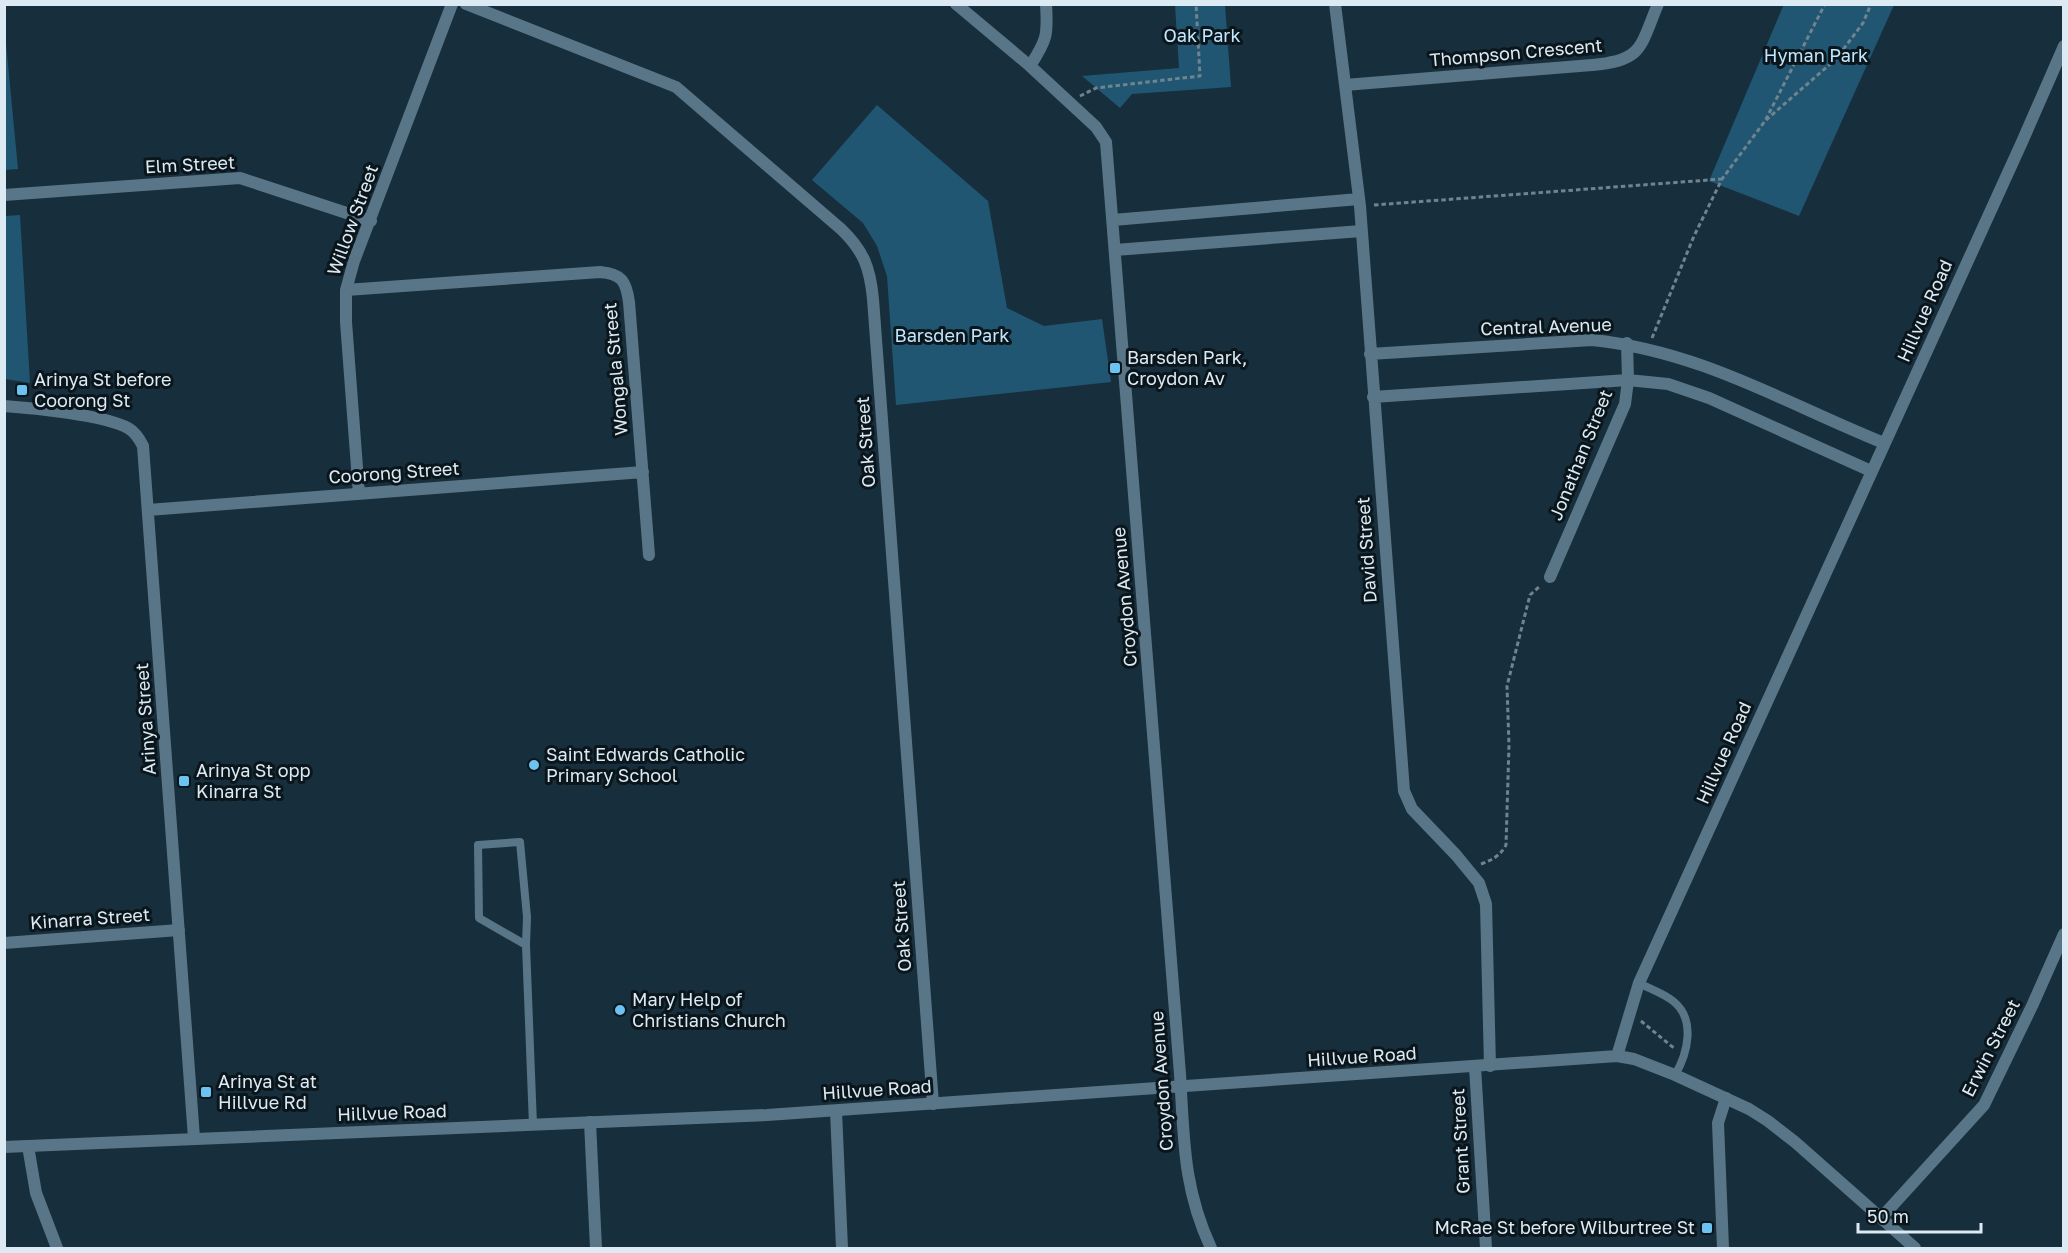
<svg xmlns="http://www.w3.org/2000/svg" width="2068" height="1253" font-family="'Golos Text',sans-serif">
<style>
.green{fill:#205672}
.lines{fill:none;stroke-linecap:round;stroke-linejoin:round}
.path{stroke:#70848f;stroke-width:3;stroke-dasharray:4.5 3;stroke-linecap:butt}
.service{stroke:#597688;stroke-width:8}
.minor{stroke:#597688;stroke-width:12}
.tertiary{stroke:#597688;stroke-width:12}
.poi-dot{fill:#6cc3f2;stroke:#0b161c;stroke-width:2}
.labels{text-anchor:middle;stroke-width:6;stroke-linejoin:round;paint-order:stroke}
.park-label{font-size:18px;fill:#c1e7fe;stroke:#0b161c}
.street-label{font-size:18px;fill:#dceaf3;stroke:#0b161c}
.poi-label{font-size:18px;fill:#dceaf3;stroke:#0b161c;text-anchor:start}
</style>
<rect width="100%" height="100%" fill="#172f3c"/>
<path class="green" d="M 1784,4 L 1894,5 L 1799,216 L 1709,181 Z
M 1175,5 L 1225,5 L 1231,87 L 1132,94 L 1120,108 L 1082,76 L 1179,68 Z
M 5,33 L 18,169 L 5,170 L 4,170 Z
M 877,105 L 988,201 L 1007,308 L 1044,326 L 1102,319 L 1111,382 L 896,405 L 887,276 L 877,246 L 863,223 L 812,180 Z
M 20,215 L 30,383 L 5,379 L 5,216 Z"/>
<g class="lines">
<path class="path" d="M 1080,96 L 1096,88 L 1200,76 L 1196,4
M 1766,120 L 1836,59 L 1863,23 L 1871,4
M 1374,205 L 1722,179
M 1652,338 L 1694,236 L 1722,179 L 1765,121 L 1825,4
M 1481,864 C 1492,860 1500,856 1506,845 L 1509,745 L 1507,686 L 1530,595 L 1541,585
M 1641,1021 L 1675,1049"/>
<path class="service" d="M 526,945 L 527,917 L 520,842 L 478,845 L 479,918 L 526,945 L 533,1125
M 1639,983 C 1650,989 1663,993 1673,1001 C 1696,1019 1688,1053 1675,1075"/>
<path class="minor" d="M 466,4 L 676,87 L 841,229 C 864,251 870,268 873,299 L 933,1104
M 956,4 L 1030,66 L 1096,127 L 1106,142 L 1180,1074 C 1184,1139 1183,1188 1211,1248
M 1335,4 L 1360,206 L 1404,791 L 1412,809 L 1456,855 L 1479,883 L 1486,904 L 1490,1066
M 1030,66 C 1047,40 1048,35 1046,4
M 1345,85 L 1592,65 C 1643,61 1640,47 1658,4
M 4,195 L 240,178 L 371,221
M 1113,220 L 1359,199
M 1115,250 L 1361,231
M 346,290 L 600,272 C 622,274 626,281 629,302 L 649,555
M 1370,354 L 1592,340 C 1700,351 1785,403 1884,443
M 1373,397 L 1628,380 L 1668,384 L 1709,398 L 1871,471
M 4,406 C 33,408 104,415 128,428 C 135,432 139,438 143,446 L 194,1138
M 359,494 L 346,322 L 346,290 L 354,261 L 452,4
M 148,510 L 643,472
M 1550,577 L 1625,404 L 1628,380 L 1627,343
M 4,943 L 179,930
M 836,1111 L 842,1248
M 590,1122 L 596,1248
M 28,1146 L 36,1193 L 57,1248
M 1881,1218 L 1984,1105 L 2032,1006 L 2064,934
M 1723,1248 L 1718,1123 L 1726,1098"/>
<path class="tertiary" d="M 1617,1056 L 1639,983 L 2022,142 L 2064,46
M 1475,1067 L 1486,1248
M 4,1147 L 767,1115 L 1617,1056 L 1634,1059 L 1675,1075 L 1749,1109 L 1768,1121 L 1795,1142 L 1915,1248"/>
</g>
<g class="poi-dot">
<rect x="1109" y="362" width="12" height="12" rx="3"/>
<rect x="16" y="384" width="12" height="12" rx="3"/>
<circle cx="534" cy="765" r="6"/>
<rect x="178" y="775" width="12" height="12" rx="3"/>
<circle cx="620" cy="1010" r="6"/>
<rect x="200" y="1086" width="12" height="12" rx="3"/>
<rect x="1701" y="1222" width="12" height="12" rx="3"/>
</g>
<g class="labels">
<g class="park-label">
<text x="1202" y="42">Oak Park</text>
<text x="1816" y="62">Hyman Park</text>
<text x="952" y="342">Barsden Park</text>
</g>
<g class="street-label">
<text transform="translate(1516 53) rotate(-5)" y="6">Thompson Crescent</text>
<text transform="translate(190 165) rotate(-3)" y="6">Elm Street</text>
<text transform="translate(353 220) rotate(-70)" y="6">Willow Street</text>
<text transform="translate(1925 311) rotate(-66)" y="6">Hillvue Road</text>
<text transform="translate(1546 327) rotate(-2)" y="6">Central Avenue</text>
<text transform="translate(616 369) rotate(-95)" y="6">Wongala Street</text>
<text transform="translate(866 442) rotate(-94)" y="6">Oak Street</text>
<text transform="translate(1581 455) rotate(-68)" y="6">Jonathan Street</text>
<text transform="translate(394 473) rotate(-4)" y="6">Coorong Street</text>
<text transform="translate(1367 550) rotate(-94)" y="6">David Street</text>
<text transform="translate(1125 597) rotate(-95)" y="6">Croydon Avenue</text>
<text transform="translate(146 719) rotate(-94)" y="6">Arinya Street</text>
<text transform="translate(1724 753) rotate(-66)" y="6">Hillvue Road</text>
<text transform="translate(90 919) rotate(-4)" y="6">Kinarra Street</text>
<text transform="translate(902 926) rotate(-94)" y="6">Oak Street</text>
<text transform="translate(1991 1048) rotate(-63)" y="6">Erwin Street</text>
<text transform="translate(1362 1057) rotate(-4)" y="6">Hillvue Road</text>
<text transform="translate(1162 1081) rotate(-94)" y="6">Croydon Avenue</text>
<text transform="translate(877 1090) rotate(-4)" y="6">Hillvue Road</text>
<text transform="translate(392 1113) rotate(-2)" y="6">Hillvue Road</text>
<text transform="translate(1461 1141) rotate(-93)" y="6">Grant Street</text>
</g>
<g class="poi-label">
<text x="1127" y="364">Barsden Park,<tspan x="1127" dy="21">Croydon Av</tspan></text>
<text x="34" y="386">Arinya St before<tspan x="34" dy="21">Coorong St</tspan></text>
<text x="546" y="761">Saint Edwards Catholic<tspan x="546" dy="21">Primary School</tspan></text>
<text x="196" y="777">Arinya St opp<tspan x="196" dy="21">Kinarra St</tspan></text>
<text x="632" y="1006">Mary Help of<tspan x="632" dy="21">Christians Church</tspan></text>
<text x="218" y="1088">Arinya St at<tspan x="218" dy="21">Hillvue Rd</tspan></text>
<text x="1695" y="1234" text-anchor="end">McRae St before Wilburtree St</text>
</g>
</g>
<rect width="2068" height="1253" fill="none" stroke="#dceaf3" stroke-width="12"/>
<path d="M1858 1223v9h123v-9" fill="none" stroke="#dceaf3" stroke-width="3"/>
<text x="1867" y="1223" font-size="18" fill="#dceaf3" stroke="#0b161c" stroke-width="4.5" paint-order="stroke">50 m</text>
</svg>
